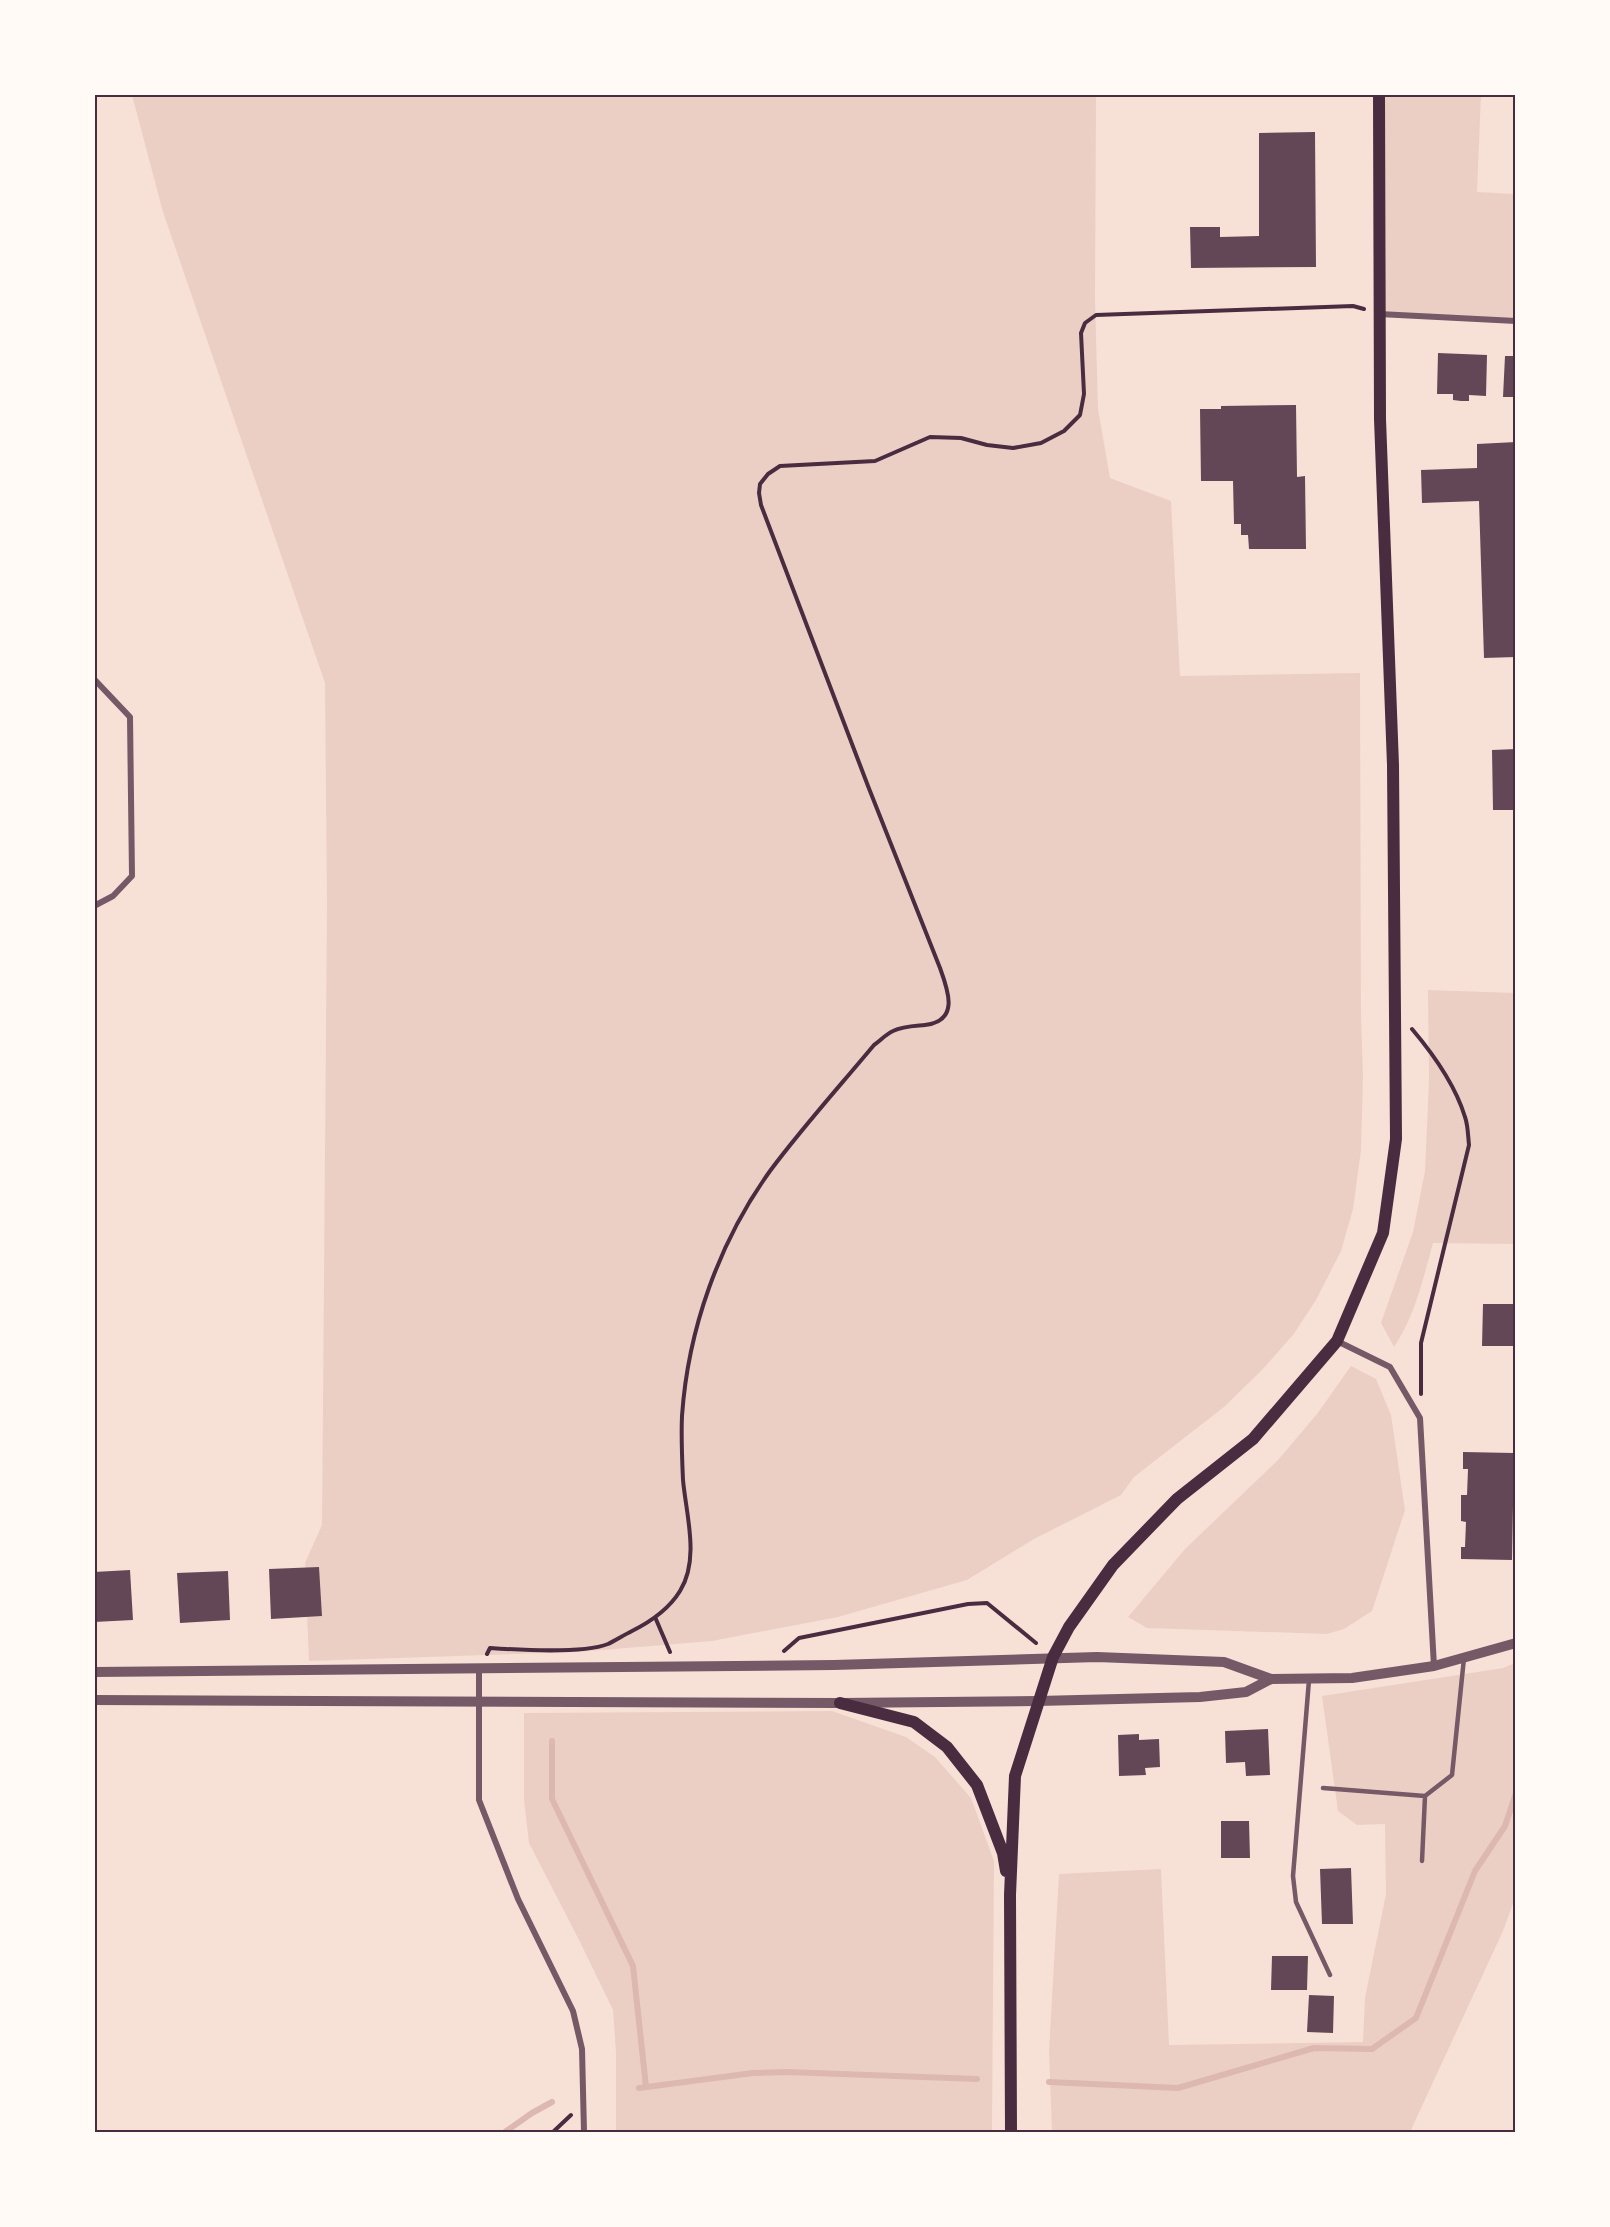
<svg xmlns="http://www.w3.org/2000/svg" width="1610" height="2227" font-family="'Golos Text',sans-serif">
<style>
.green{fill:#ebcfc5}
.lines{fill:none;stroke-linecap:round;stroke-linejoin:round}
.stream{stroke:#dcb8b0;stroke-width:6}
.building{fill:#644757}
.path{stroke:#4a2c40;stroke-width:4}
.service{stroke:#755966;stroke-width:4.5}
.minor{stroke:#755966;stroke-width:6}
.tertiary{stroke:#755966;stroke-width:10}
.secondary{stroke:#4a2c40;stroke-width:12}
.neatline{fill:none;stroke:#4a2c40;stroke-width:2}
</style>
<rect width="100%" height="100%" fill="#f7e1d7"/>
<path class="green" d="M 132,95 L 1096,95 L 1095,297 L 1098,409 L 1110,478 L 1171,501 L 1180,676 L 1360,673 L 1361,1017 L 1363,1076 L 1361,1150 L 1353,1209 L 1341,1251 L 1316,1300 L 1293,1335 L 1262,1370 L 1224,1407 L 1134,1477 L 1121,1495 L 1034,1539 L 967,1580 L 838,1617 L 712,1641 L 578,1652 L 309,1661 L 305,1563 L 322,1525 L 327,907 L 325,683 L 163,212 Z
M 1379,95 L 1481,95 L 1477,192 L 1515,194 L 1515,321 L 1379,314 Z
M 1428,990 L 1515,993 L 1515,1244 L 1433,1243 C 1423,1279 1415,1316 1394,1347 L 1381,1323 L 1413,1232 L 1425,1171 L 1429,1080 Z
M 1351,1366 L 1376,1379 L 1391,1415 L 1405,1510 L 1372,1611 L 1344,1629 L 1327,1634 L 1147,1628 L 1128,1617 L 1185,1549 L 1278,1460 L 1317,1414 Z
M 1515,1663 L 1515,1898 L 1503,1931 L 1410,2132 L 1052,2132 L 1049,2051 L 1059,1874 L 1161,1869 L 1169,2045 L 1363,2042 L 1365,1998 L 1386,1894 L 1385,1824 L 1357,1825 L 1338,1811 L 1322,1696 L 1503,1668 Z
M 832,1711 L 906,1737 L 935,1757 L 971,1798 L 994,1861 L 992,2132 L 616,2132 L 616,2053 L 613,2010 L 578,1938 L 529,1843 L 524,1800 L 524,1713 Z"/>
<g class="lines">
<path class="stream" d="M 552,1741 L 552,1799 L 633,1966 L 646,2087
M 1049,2082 L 1178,2088 L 1314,2048 L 1372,2049 L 1416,2018 L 1475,1871 L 1505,1826 L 1516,1793
M 639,2088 L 753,2073 L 787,2072 L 977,2079
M 505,2132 L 532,2113 L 552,2102"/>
</g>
<path class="building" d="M 1315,132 L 1316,267 L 1191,268 L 1190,227 L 1220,227 L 1220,237 L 1259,236 L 1259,133 Z
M 1438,353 L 1487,355 L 1486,396 L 1469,395 L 1469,401 L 1461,401 L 1453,400 L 1453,394 L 1437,394 Z
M 1505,356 L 1516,356 L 1516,397 L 1503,397 Z
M 1296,405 L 1297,477 L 1305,476 L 1306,549 L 1249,549 L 1248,535 L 1241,535 L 1241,524 L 1234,524 L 1233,481 L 1201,481 L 1200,409 L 1221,409 L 1221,406 Z
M 1516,442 L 1516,657 L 1484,658 L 1479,501 L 1422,503 L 1421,470 L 1477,468 L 1477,444 Z
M 1516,749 L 1516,810 L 1493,810 L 1492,750 Z
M 1483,1304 L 1516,1304 L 1516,1346 L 1482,1346 Z
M 1463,1452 L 1514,1453 L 1512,1560 L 1461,1559 L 1461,1547 L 1465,1547 L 1466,1522 L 1461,1521 L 1461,1495 L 1467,1495 L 1468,1469 L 1463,1469 Z
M 319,1567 L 322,1616 L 271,1619 L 269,1569 Z
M 130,1570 L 133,1620 L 94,1622 L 94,1572 Z
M 228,1571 L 230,1620 L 180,1623 L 177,1573 Z
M 1268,1729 L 1270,1775 L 1246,1776 L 1245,1762 L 1226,1763 L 1225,1731 Z
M 1139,1734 L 1139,1740 L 1159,1739 L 1160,1767 L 1145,1768 L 1146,1775 L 1119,1776 L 1118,1735 Z
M 1221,1821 L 1249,1821 L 1250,1858 L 1221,1858 Z
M 1351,1868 L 1353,1924 L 1322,1924 L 1320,1869 Z
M 1272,1956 L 1308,1956 L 1307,1990 L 1271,1990 Z
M 1309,1995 L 1334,1996 L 1333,2033 L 1307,2032 Z"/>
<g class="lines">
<path class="path" d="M 1412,1029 C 1434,1055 1455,1084 1465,1117 C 1468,1125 1468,1136 1469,1145 L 1421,1343 L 1421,1394
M 655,1617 L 670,1652
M 784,1651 L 799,1638 L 968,1604 L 987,1603 L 1036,1643
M 487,1654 L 490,1648 C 520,1650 582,1654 608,1644 C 616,1640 624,1635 632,1631 C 650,1622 669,1609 680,1591 C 700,1559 686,1514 683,1480 C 682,1458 681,1437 682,1416 C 688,1329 719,1242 770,1171 C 802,1128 839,1087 874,1045 C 880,1041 886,1034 893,1031 C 903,1026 915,1026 925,1025 C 960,1021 948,990 940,968 L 868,786 L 761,505 L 759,493 L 760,484 L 768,474 L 780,466 L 875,461 L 930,437 L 961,438 L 987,445 L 1013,448 L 1041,443 L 1064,431 L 1080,415 L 1084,394 L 1081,333 L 1085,323 L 1096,315 L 1353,306 L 1364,309
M 553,2132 L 571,2115"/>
<path class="service" d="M 1309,1680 L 1293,1876 L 1296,1902 L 1330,1975
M 1323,1788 L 1425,1796 L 1452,1775 L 1464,1658
M 1422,1861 L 1425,1796"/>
<path class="minor" d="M 1379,314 L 1516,321
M 94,679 L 130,717 L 132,876 L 113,896 L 94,906
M 94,1340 L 94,1341
M 1337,1341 L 1390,1367 L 1420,1418 L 1434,1666
M 479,1668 L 479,1800 L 518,1899 L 573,2011 L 582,2049 L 584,2132"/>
<path class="tertiary" d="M 94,1672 L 834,1665 L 1097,1657 L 1224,1662 L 1271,1679 L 1352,1678 L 1434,1666 L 1516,1643
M 94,1700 L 840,1703 L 1038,1701 L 1200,1697 L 1246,1692 L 1271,1679"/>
<path class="secondary" d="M 840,1703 L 914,1722 L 947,1747 L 977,1785 L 1003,1853 L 1006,1871
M 1011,2132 L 1010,1895 L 1015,1776 L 1053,1657 L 1069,1627 L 1113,1565 L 1177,1499 L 1253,1439 L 1337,1341 L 1383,1233 L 1396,1139 L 1393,765 L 1380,419 L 1379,94"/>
</g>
<rect width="1610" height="2227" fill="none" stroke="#fffaf5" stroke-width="192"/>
<rect x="96" y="96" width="1418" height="2035" class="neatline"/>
</svg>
